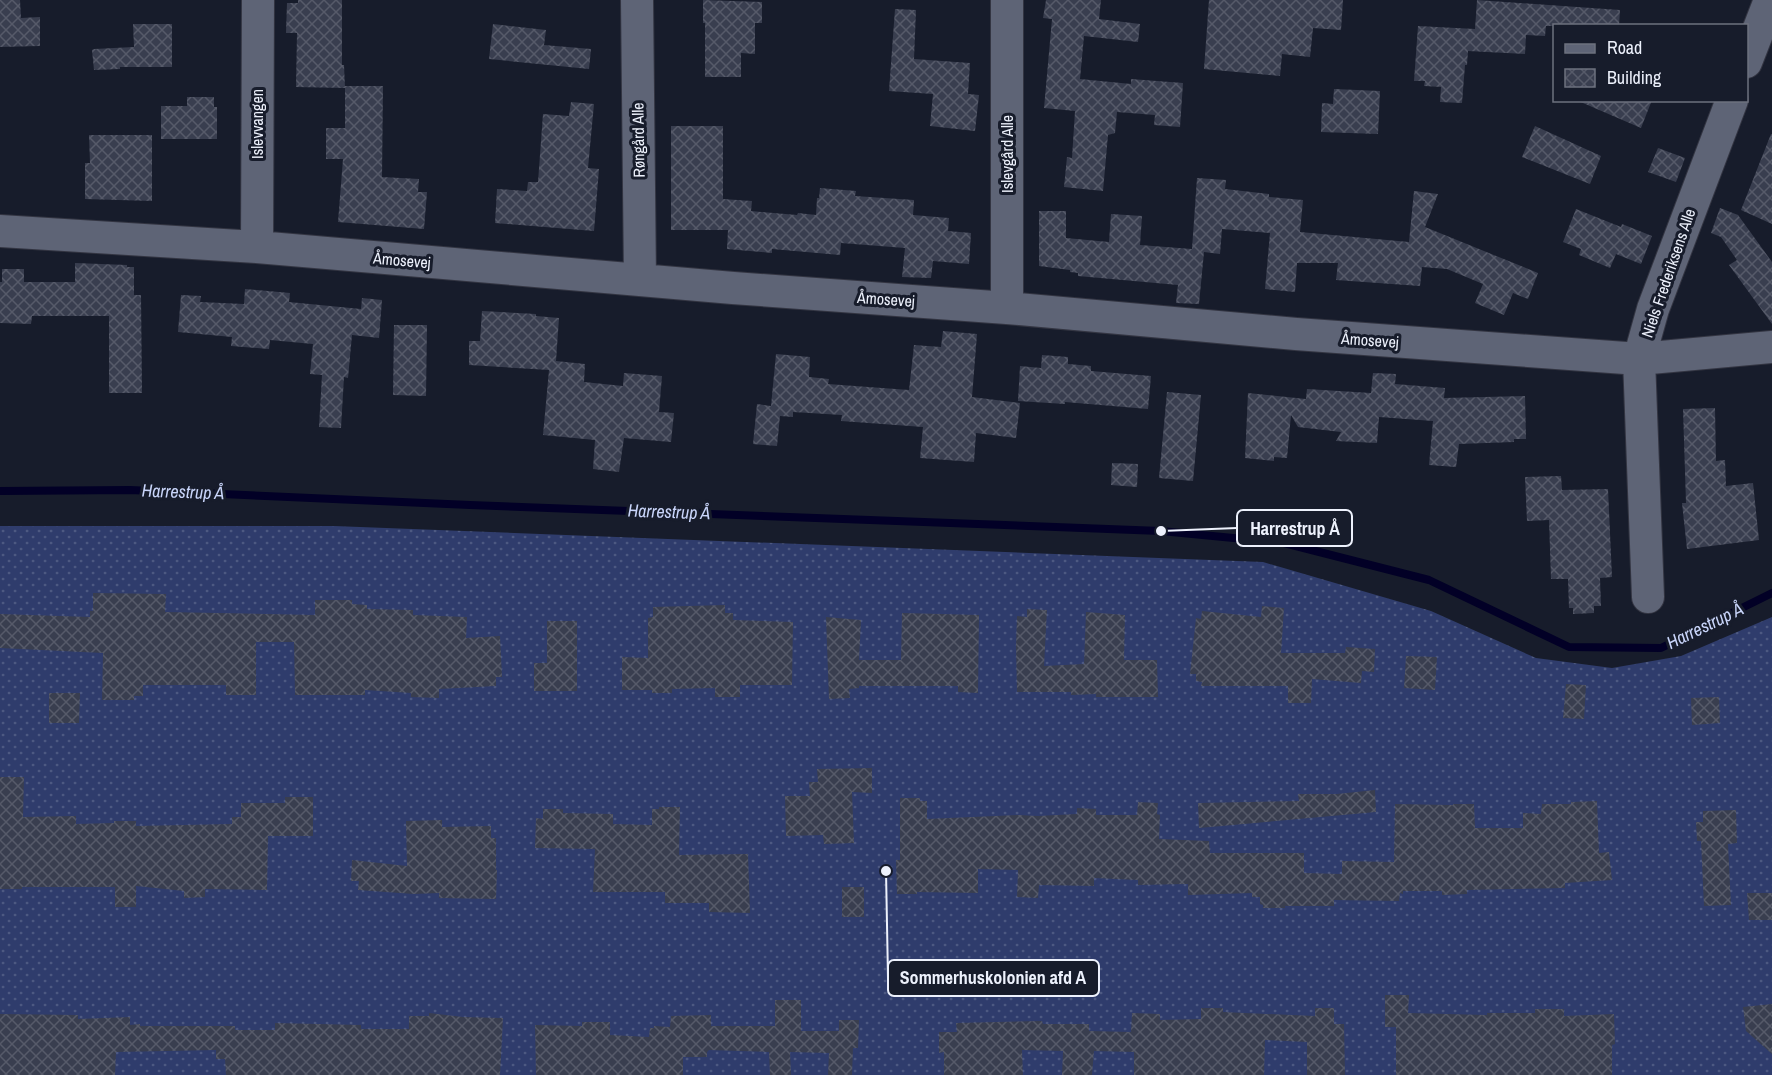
<svg xmlns="http://www.w3.org/2000/svg" width="1772" height="1075" font-family="'Archivo Narrow',sans-serif">
<style>
.garden{fill:url(#garden-dots)}
.lines{fill:none;stroke-linecap:round;stroke-linejoin:round}
.stream{stroke:#020026;stroke-width:8}
.building{fill:url(#building-cross-hatch)}
.minor-casing{stroke:#333542;stroke-width:34}
.minor{stroke:#5e6476;stroke-width:32}
.labels{text-anchor:middle;stroke-width:6;stroke-linejoin:round;paint-order:stroke}
.street-label{font-size:16px;fill:#edf1fc;stroke:#171c2b}
.water-label{font-size:18px;font-style:italic;fill:#c9d5fa;stroke:#171c2b}
.leader{fill:none;stroke:#edf1fc;stroke-width:2}
.callout-dot{fill:#edf1fc;stroke:#171c2b;stroke-width:2}
.callout{fill:#171c2b;stroke:#edf1fc;stroke-width:2}
.callout-label{font-size:18px;text-anchor:middle;font-weight:bold;fill:#edf1fc}
</style>
<defs>
<pattern id="garden-dots" width="8" height="8" patternUnits="userSpaceOnUse" patternTransform="scale(1.5)"><rect width="8" height="8" fill="#2f3c6c"/><path d="M2 2h.1M6 6h.1" fill="none" stroke="#4d5982" stroke-width="1.8" stroke-linecap="round"/></pattern>
<pattern id="building-cross-hatch" width="8" height="8" patternUnits="userSpaceOnUse" patternTransform="scale(1.5)"><rect width="8" height="8" fill="#393e4f"/><path d="M0 0l8 8M0 8l8-8" fill="none" stroke="#565a69"/></pattern>
</defs>
<rect width="100%" height="100%" fill="#171c2b"/>
<path class="garden" d="M 0,526 L 334,526 L 1263,562 L 1431,611 L 1536,658 L 1612,668 L 1681,656 L 1772,617 L 1772,1075 L 0,1075 Z"/>
<g class="lines">
<path class="stream" d="M 0,491 L 130,490 L 470,505 L 1161,531 L 1284,543 L 1429,580 L 1569,647 L 1661,648 L 1772,593"/>
</g>
<path class="building" d="M 0,0 L 20,0 L 21,18 L 40,17 L 40,46 L 0,47 Z
M 298,0 L 342,0 L 342,65 L 344,65 L 345,88 L 296,87 L 297,33 L 286,33 L 287,3 L 298,3 Z
M 703,0 L 762,2 L 762,23 L 755,23 L 755,54 L 741,53 L 741,77 L 705,77 L 705,23 L 703,23 Z
M 1046,0 L 1101,0 L 1099,19 L 1140,24 L 1138,42 L 1084,36 L 1080,79 L 1131,84 L 1131,79 L 1183,83 L 1180,127 L 1154,125 L 1155,115 L 1117,112 L 1115,133 L 1108,135 L 1103,191 L 1064,187 L 1067,157 L 1072,158 L 1075,111 L 1044,108 L 1052,19 L 1043,18 Z
M 1209,0 L 1343,0 L 1341,30 L 1313,28 L 1310,57 L 1282,54 L 1280,76 L 1204,69 Z
M 1477,0 L 1620,10 L 1619,26 L 1546,26 L 1545,36 L 1526,35 L 1525,54 L 1468,51 L 1467,65 L 1465,65 L 1462,103 L 1440,102 L 1441,87 L 1424,86 L 1425,81 L 1414,81 L 1418,26 L 1475,29 Z
M 895,9 L 916,10 L 914,59 L 970,63 L 968,94 L 979,95 L 975,131 L 930,126 L 933,94 L 889,91 Z
M 133,24 L 172,24 L 172,67 L 120,67 L 120,69 L 94,70 L 92,50 L 94,49 L 134,47 Z
M 493,24 L 546,30 L 544,45 L 591,49 L 589,69 L 489,59 Z
M 345,86 L 383,86 L 382,177 L 419,179 L 418,192 L 427,192 L 424,229 L 338,222 L 343,159 L 326,159 L 326,128 L 345,128 Z
M 1334,89 L 1380,91 L 1378,134 L 1321,132 L 1322,103 L 1333,104 Z
M 187,97 L 214,97 L 214,107 L 217,107 L 217,139 L 161,139 L 161,106 L 187,106 Z
M 1576,100 L 1652,100 L 1641,128 Z
M 571,102 L 594,104 L 588,168 L 599,169 L 594,231 L 495,223 L 497,189 L 527,191 L 528,182 L 538,182 L 543,114 L 569,116 Z
M 671,126 L 723,126 L 723,199 L 752,201 L 751,211 L 797,215 L 798,213 L 816,215 L 817,198 L 819,198 L 820,188 L 856,191 L 855,196 L 914,200 L 913,215 L 949,218 L 948,231 L 971,233 L 969,264 L 933,261 L 931,278 L 902,277 L 905,248 L 841,243 L 840,255 L 772,249 L 772,253 L 727,249 L 728,230 L 671,230 Z
M 1535,126 L 1601,156 L 1590,184 L 1522,157 Z
M 1771,134 L 1772,134 L 1772,224 L 1741,210 Z
M 89,135 L 152,135 L 152,201 L 85,199 L 85,163 L 90,163 Z
M 1658,148 L 1685,158 L 1676,182 L 1648,172 Z
M 1197,178 L 1226,180 L 1225,189 L 1269,194 L 1269,197 L 1303,200 L 1300,232 L 1409,242 L 1414,191 L 1438,194 L 1425,227 L 1538,273 L 1528,299 L 1513,293 L 1504,315 L 1475,303 L 1483,284 L 1447,269 L 1422,267 L 1420,286 L 1336,280 L 1338,263 L 1297,263 L 1295,292 L 1265,289 L 1270,233 L 1222,229 L 1220,254 L 1204,252 L 1199,304 L 1176,303 L 1178,285 L 1078,276 L 1078,273 L 1070,272 L 1070,270 L 1039,266 L 1039,211 L 1066,211 L 1066,238 L 1109,242 L 1111,214 L 1142,216 L 1140,245 L 1192,249 Z
M 1720,208 L 1738,215 L 1772,262 L 1772,324 L 1729,265 L 1737,260 L 1721,237 L 1711,233 Z
M 1576,209 L 1621,227 L 1622,224 L 1652,236 L 1641,264 L 1616,254 L 1610,268 L 1579,255 L 1581,249 L 1563,242 Z
M 75,263 L 127,265 L 127,267 L 134,267 L 134,295 L 141,295 L 142,393 L 109,393 L 109,316 L 32,316 L 31,324 L 0,323 L 0,282 L 2,282 L 2,269 L 24,269 L 24,282 L 75,282 Z
M 245,289 L 290,293 L 289,302 L 361,309 L 362,298 L 382,300 L 379,338 L 352,335 L 348,378 L 344,377 L 341,428 L 319,427 L 322,375 L 310,374 L 313,344 L 270,340 L 269,349 L 231,346 L 232,337 L 178,332 L 181,295 L 201,296 L 200,302 L 244,304 Z
M 482,311 L 536,314 L 536,316 L 559,318 L 556,361 L 585,364 L 584,382 L 623,386 L 624,373 L 662,376 L 659,412 L 674,413 L 671,442 L 624,438 L 619,472 L 593,469 L 595,440 L 543,435 L 549,370 L 469,365 L 469,341 L 480,341 Z
M 394,325 L 427,325 L 426,396 L 393,395 Z
M 943,331 L 977,334 L 972,397 L 1020,403 L 1016,438 L 976,433 L 974,462 L 920,458 L 923,427 L 841,421 L 842,415 L 793,412 L 793,417 L 780,416 L 777,446 L 753,444 L 757,404 L 771,406 L 776,354 L 810,357 L 809,377 L 829,379 L 828,384 L 909,390 L 914,345 L 941,347 Z
M 1042,355 L 1068,357 L 1068,364 L 1091,366 L 1091,371 L 1151,376 L 1148,409 L 1065,402 L 1065,404 L 1018,401 L 1020,366 L 1041,368 Z
M 1373,373 L 1396,374 L 1395,384 L 1445,388 L 1444,398 L 1525,396 L 1526,439 L 1514,439 L 1514,442 L 1459,444 L 1456,467 L 1429,465 L 1433,421 L 1379,417 L 1377,443 L 1336,441 L 1341,432 L 1298,427 L 1291,415 L 1287,458 L 1274,457 L 1274,461 L 1245,458 L 1248,393 L 1306,399 L 1307,389 L 1371,393 Z
M 1167,392 L 1201,395 L 1193,481 L 1159,478 Z
M 1715,408 L 1716,461 L 1725,460 L 1726,486 L 1753,483 L 1759,540 L 1687,549 L 1682,503 L 1686,503 L 1683,409 Z
M 1112,463 L 1138,464 L 1137,487 L 1111,485 Z
M 1561,476 L 1562,490 L 1608,489 L 1612,577 L 1600,578 L 1601,606 L 1594,606 L 1594,613 L 1573,614 L 1573,608 L 1569,608 L 1568,579 L 1551,579 L 1549,520 L 1527,521 L 1525,477 Z
M 93,593 L 166,594 L 165,612 L 315,615 L 315,600 L 352,600 L 352,604 L 367,605 L 367,609 L 413,610 L 413,615 L 467,617 L 466,638 L 500,636 L 502,677 L 496,677 L 496,686 L 439,689 L 439,698 L 411,697 L 411,693 L 365,690 L 365,695 L 295,695 L 294,642 L 256,642 L 256,695 L 226,695 L 226,685 L 143,685 L 143,696 L 134,696 L 134,700 L 102,700 L 103,653 L 0,648 L 0,614 L 90,617 L 90,611 L 93,611 Z
M 725,605 L 725,613 L 733,613 L 733,620 L 793,622 L 792,685 L 740,685 L 740,697 L 715,697 L 715,688 L 672,689 L 672,693 L 652,693 L 652,690 L 622,690 L 622,657 L 648,658 L 648,618 L 653,617 L 653,607 Z
M 1262,606 L 1284,608 L 1281,653 L 1345,653 L 1346,647 L 1375,649 L 1374,672 L 1362,671 L 1361,683 L 1312,679 L 1311,703 L 1288,703 L 1288,686 L 1201,686 L 1202,682 L 1196,681 L 1196,674 L 1190,674 L 1196,618 L 1201,619 L 1202,611 L 1261,617 Z
M 1027,609 L 1047,610 L 1044,666 L 1084,664 L 1086,612 L 1125,615 L 1124,660 L 1157,660 L 1158,697 L 1096,697 L 1096,694 L 1071,695 L 1071,692 L 1017,692 L 1016,646 L 1017,616 L 1027,617 Z
M 902,613 L 979,615 L 978,693 L 958,692 L 958,686 L 859,686 L 859,688 L 849,689 L 850,698 L 829,699 L 826,617 L 861,620 L 859,660 L 901,660 Z
M 547,621 L 577,621 L 577,691 L 534,691 L 534,663 L 547,663 Z
M 1406,656 L 1437,657 L 1435,690 L 1404,688 Z
M 1566,684 L 1586,685 L 1584,719 L 1563,718 Z
M 49,693 L 80,693 L 79,723 L 49,723 Z
M 1719,697 L 1720,723 L 1692,725 L 1691,698 Z
M 872,768 L 872,793 L 852,792 L 854,843 L 824,844 L 823,835 L 786,836 L 785,796 L 810,796 L 809,782 L 818,782 L 817,769 Z
M 0,777 L 24,777 L 23,817 L 76,816 L 76,824 L 114,823 L 114,821 L 136,821 L 136,826 L 232,824 L 232,817 L 241,817 L 241,803 L 285,803 L 285,797 L 313,797 L 313,836 L 268,836 L 267,890 L 205,889 L 205,897 L 184,898 L 184,891 L 136,886 L 136,907 L 115,907 L 115,887 L 22,887 L 22,889 L 0,889 Z
M 1375,790 L 1376,812 L 1199,828 L 1198,803 L 1299,801 L 1298,794 L 1337,794 Z
M 900,798 L 920,798 L 920,801 L 927,801 L 927,819 L 1018,815 L 1038,816 L 1077,814 L 1077,808 L 1096,809 L 1096,815 L 1137,815 L 1138,802 L 1158,803 L 1157,814 L 1160,815 L 1159,839 L 1209,841 L 1210,853 L 1304,853 L 1304,873 L 1342,874 L 1342,861 L 1394,862 L 1395,804 L 1453,805 L 1453,804 L 1474,804 L 1475,828 L 1523,828 L 1523,813 L 1541,814 L 1542,804 L 1571,804 L 1571,802 L 1597,801 L 1599,853 L 1609,852 L 1612,880 L 1565,883 L 1565,888 L 1467,890 L 1467,894 L 1442,895 L 1442,891 L 1403,891 L 1403,894 L 1400,893 L 1399,901 L 1334,900 L 1334,906 L 1285,906 L 1285,908 L 1263,908 L 1263,905 L 1260,904 L 1260,897 L 1252,897 L 1252,893 L 1188,895 L 1188,884 L 1138,885 L 1138,880 L 1094,878 L 1094,886 L 1039,885 L 1038,898 L 1017,897 L 1018,870 L 978,869 L 978,893 L 917,892 L 917,894 L 897,894 L 896,860 L 900,860 Z
M 659,807 L 680,807 L 679,855 L 748,854 L 750,913 L 709,912 L 709,903 L 665,903 L 665,892 L 593,892 L 595,849 L 535,848 L 536,818 L 543,819 L 543,809 L 563,809 L 563,813 L 613,814 L 613,824 L 652,825 L 652,809 L 659,809 Z
M 1736,810 L 1737,843 L 1728,844 L 1731,905 L 1704,906 L 1701,841 L 1697,841 L 1696,822 L 1703,822 L 1703,811 Z
M 442,820 L 442,827 L 491,826 L 491,838 L 496,838 L 496,870 L 497,870 L 496,899 L 439,898 L 439,893 L 414,894 L 358,890 L 359,881 L 351,881 L 352,860 L 407,866 L 406,821 Z
M 842,887 L 864,887 L 864,917 L 842,917 Z
M 1747,893 L 1772,893 L 1772,920 L 1749,920 Z
M 1385,995 L 1409,995 L 1408,1013 L 1487,1015 L 1487,1013 L 1535,1013 L 1535,1009 L 1564,1009 L 1564,1016 L 1614,1014 L 1615,1044 L 1612,1045 L 1612,1075 L 1396,1075 L 1396,1027 L 1385,1027 Z
M 775,1000 L 801,1000 L 801,1031 L 839,1031 L 839,1020 L 859,1020 L 858,1048 L 853,1048 L 852,1075 L 828,1075 L 829,1053 L 790,1052 L 791,1075 L 770,1075 L 769,1052 L 709,1050 L 707,1052 L 707,1057 L 683,1057 L 683,1075 L 536,1075 L 535,1025 L 582,1026 L 582,1022 L 610,1022 L 610,1035 L 649,1037 L 650,1028 L 654,1028 L 654,1026 L 670,1027 L 671,1016 L 711,1015 L 711,1026 L 775,1026 Z
M 1772,1004 L 1772,1054 L 1746,1031 L 1743,1007 Z
M 1201,1008 L 1223,1008 L 1223,1012 L 1315,1016 L 1315,1008 L 1334,1008 L 1334,1024 L 1344,1024 L 1345,1075 L 1307,1075 L 1307,1042 L 1265,1040 L 1264,1075 L 1134,1075 L 1134,1052 L 1094,1051 L 1092,1075 L 1062,1075 L 1063,1051 L 1022,1050 L 1023,1075 L 944,1075 L 944,1052 L 939,1053 L 939,1032 L 957,1032 L 956,1023 L 1042,1021 L 1043,1024 L 1089,1024 L 1089,1031 L 1131,1032 L 1132,1013 L 1160,1014 L 1160,1020 L 1201,1019 Z
M 429,1013 L 463,1017 L 503,1018 L 500,1075 L 226,1075 L 225,1059 L 216,1059 L 216,1050 L 116,1052 L 115,1075 L 0,1075 L 0,1014 L 78,1015 L 78,1019 L 130,1017 L 130,1025 L 140,1024 L 140,1026 L 235,1026 L 235,1030 L 275,1030 L 275,1023 L 361,1025 L 361,1029 L 409,1029 L 409,1016 L 429,1016 Z"/>
<g class="lines">
<defs>
<path id="minor" d="M 637,0 L 640,280
M 1746,62 L 1770,0
M 0,231 L 257,247 L 733,288 L 1007,308 L 1296,334 L 1639,359 L 1772,347
M 257,247 L 258,0
M 1007,308 L 1007,0
M 1648,597 L 1639,359 L 1653,309 L 1732,100"/>
</defs>
<use href="#minor" class="minor-casing"/>
<use href="#minor" class="minor"/>
</g>
<g class="labels">
<g class="street-label">
<text transform="translate(257 124) rotate(-90)" y="6">Islevvangen</text>
<text transform="translate(638 140) rotate(-91)" y="6">Røngård Alle</text>
<text transform="translate(1007 154) rotate(-90)" y="6">Islevgård Alle</text>
<text transform="translate(402 260) rotate(5)" y="6">Åmosevej</text>
<text transform="translate(1668 273) rotate(-71)" y="6">Niels Frederiksens Alle</text>
<text transform="translate(886 299) rotate(4)" y="6">Åmosevej</text>
<text transform="translate(1370 340) rotate(4)" y="6">Åmosevej</text>
</g>
<g class="water-label">
<text transform="translate(183 492) rotate(2)" y="6">Harrestrup Å</text>
<text transform="translate(669 512) rotate(2)" y="6">Harrestrup Å</text>
<text transform="translate(1705 626) rotate(-26)" y="6">Harrestrup Å</text>
</g>
</g>
<path class="leader" d="M1161 531L1237 528M886 871L888 978"/>
<g class="callout-dot">
<circle cx="1161" cy="531" r="6"/>
<circle cx="886" cy="871" r="6"/>
</g>
<g class="callout">
<rect x="1237" y="510" width="115" height="36" rx="6"/>
<rect x="888" y="960" width="211" height="36" rx="6"/>
</g>
<g class="callout-label">
<text x="1295" y="535">Harrestrup Å</text>
<text x="993" y="984">Sommerhuskolonien afd A</text>
</g>
<rect x="1553" y="24" width="195" height="78" fill="#171c2b" stroke="#6d717f" stroke-width="1.5"/>
<rect x="1565" y="44" width="30" height="9" fill="#5e6476" stroke="#6d717f" stroke-width="1.5"/>
<text x="1607" y="54" font-size="18" fill="#edf1fc">Road</text>
<rect x="1565" y="69" width="30" height="18" fill="url(#building-cross-hatch)" stroke="#6d717f" stroke-width="1.5"/>
<text x="1607" y="84" font-size="18" fill="#edf1fc">Building</text>
</svg>
